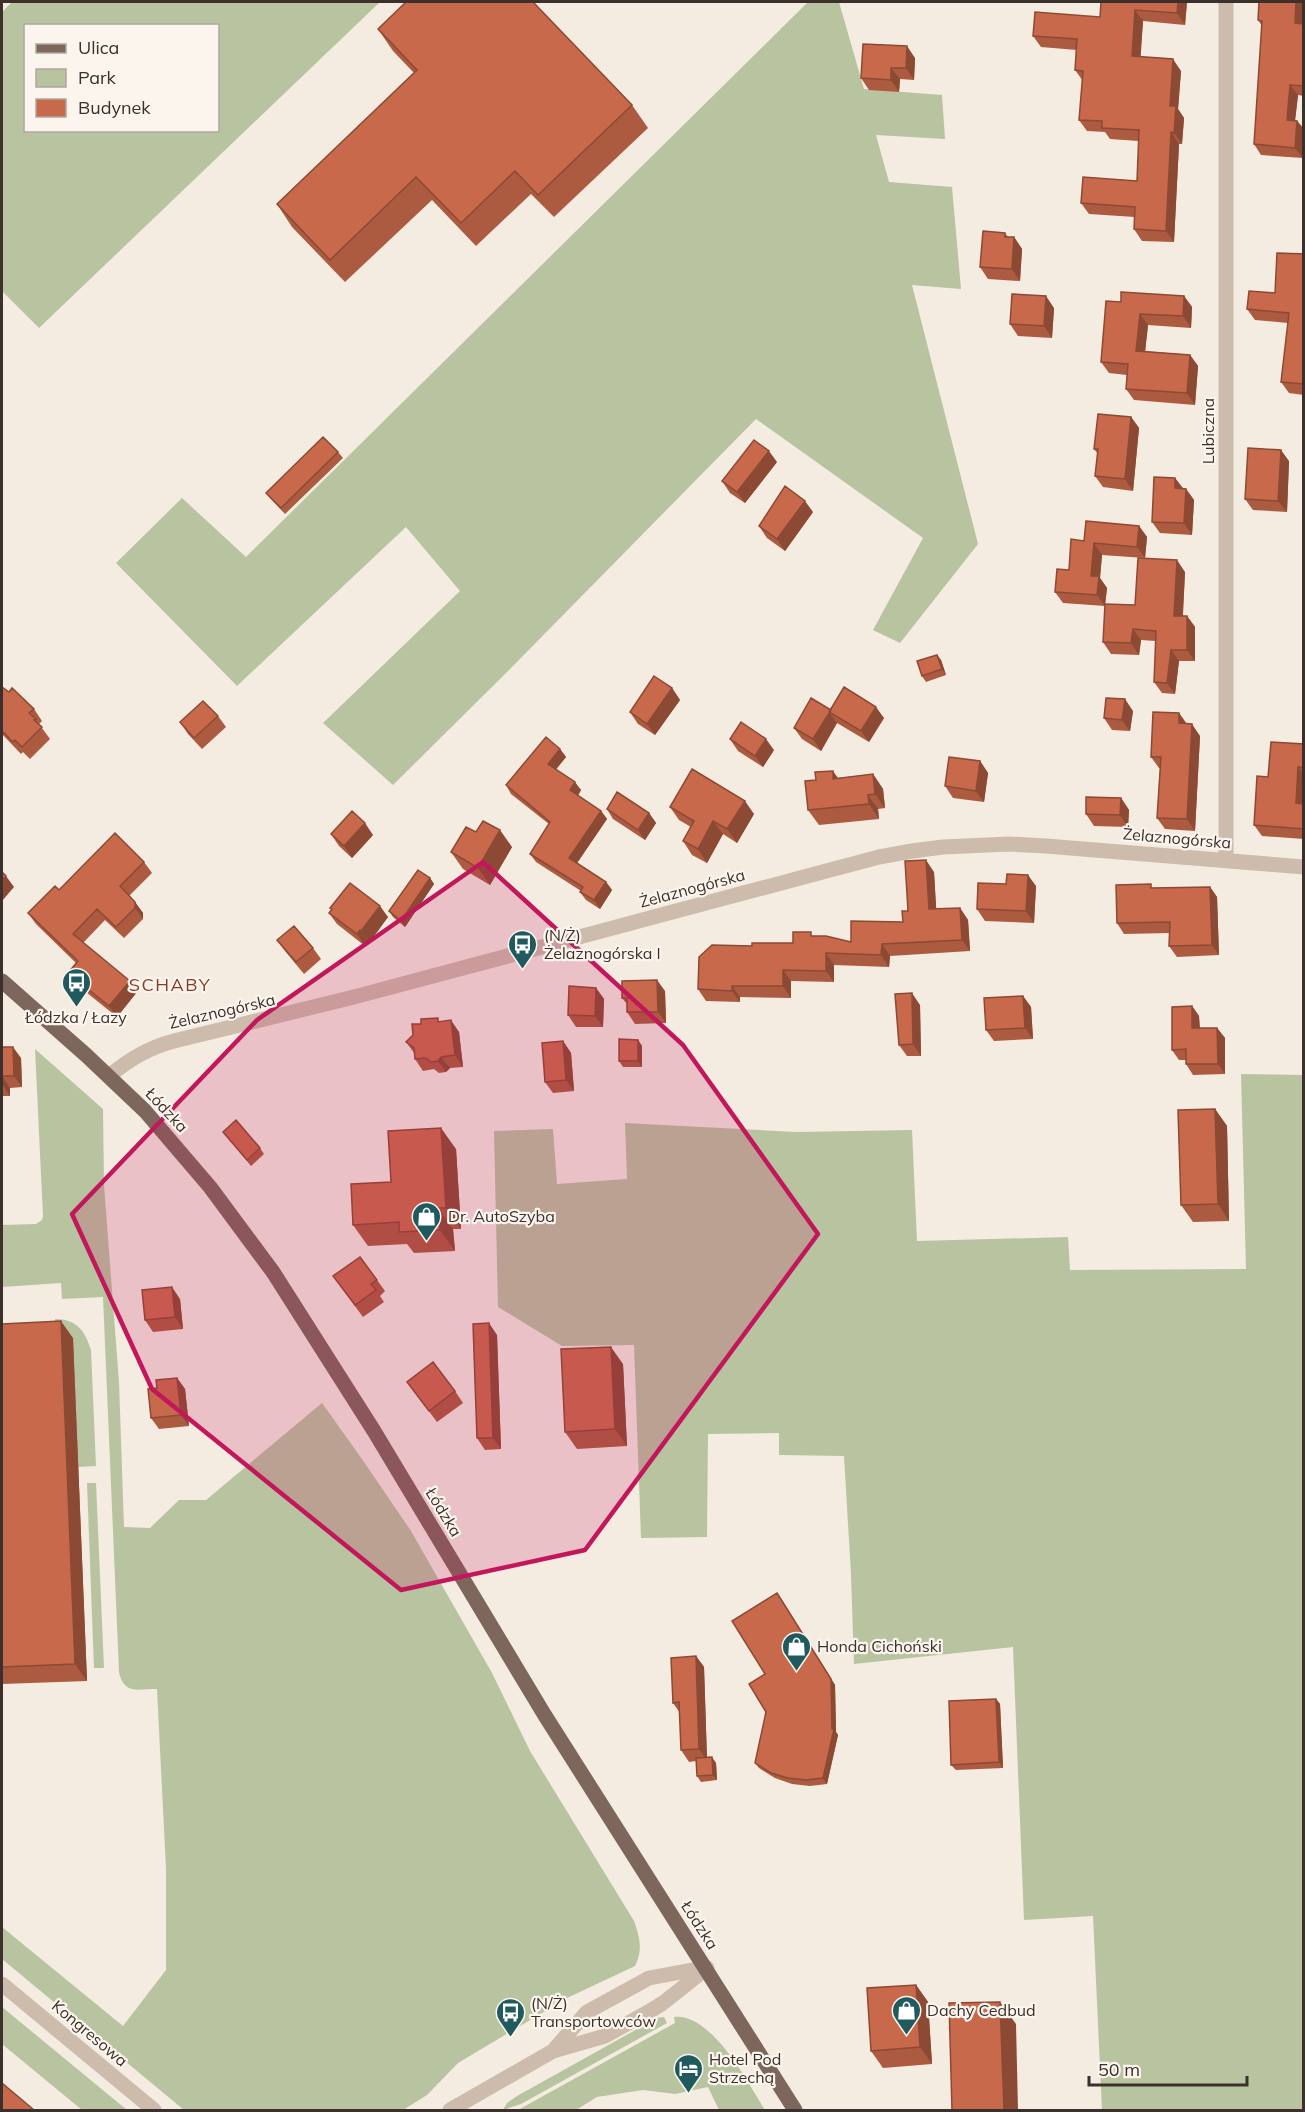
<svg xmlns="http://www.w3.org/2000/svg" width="1305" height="2112" font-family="Mulish,sans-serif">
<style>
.green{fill:#b8c4a0;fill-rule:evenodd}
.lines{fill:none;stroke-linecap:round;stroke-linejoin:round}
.minor{stroke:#cdbbac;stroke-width:15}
.major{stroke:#7d675c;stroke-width:15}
.wall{fill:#ac5a40}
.shaded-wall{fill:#8c4a34}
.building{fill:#c8694b;stroke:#8c4a34;stroke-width:1.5}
.marked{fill:#c2185b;fill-opacity:0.2;stroke:#c2185b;stroke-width:4.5;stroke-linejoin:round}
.labels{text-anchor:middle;stroke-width:4.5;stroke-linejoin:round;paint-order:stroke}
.street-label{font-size:16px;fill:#3b302b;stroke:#fbf5ee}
.poi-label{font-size:16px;fill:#3b302b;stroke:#fbf5ee;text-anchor:start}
.neighbourhood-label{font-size:18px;letter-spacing:1.5px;fill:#8c3b22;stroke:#fbf5ee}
</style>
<rect width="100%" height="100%" fill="#f4ebe1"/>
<path class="green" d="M 12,2 L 380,2 L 39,328 L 2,291 L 2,12 ZM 26,26 L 218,26 L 218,130 L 26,130 Z
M 808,2 L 839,2 L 864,89 L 942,95 L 945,139 L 876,135 L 889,182 L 952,187 L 961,289 L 912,285 L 978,544 L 900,643 L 873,630 L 923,538 L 756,419 L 506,673 L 393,785 L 323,723 L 460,591 L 406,527 L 237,686 L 116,563 L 182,498 L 246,557 Z
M 35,1049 L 103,1109 L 104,1185 L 119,1382 L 124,1527 L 150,1528 L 179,1500 L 206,1500 L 322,1403 L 364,1462 L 411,1531 L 492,1673 L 530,1751 L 634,1921 C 640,1938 643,1950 635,1966 L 567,1998 L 458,2063 L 427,2095 L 403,2110 L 184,2110 L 2,1959 L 2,1927 L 123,2026 L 166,1970 L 166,1868 L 157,1689 C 138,1689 124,1695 119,1672 L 103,1297 L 62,1299 L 61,1283 L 2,1287 L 2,1225 L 36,1224 L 42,1220 L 43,1216 Z
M 1241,1074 L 1303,1075 L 1303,2110 L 1102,2110 L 1093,1916 L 1024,1920 L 1013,1647 L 854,1664 L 851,1574 L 844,1456 L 779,1455 L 779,1433 L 708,1434 L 707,1537 L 641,1538 L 634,1345 L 562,1346 L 498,1307 L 494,1131 L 553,1129 L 557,1184 L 627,1179 L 625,1123 L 796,1132 L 912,1130 L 917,1241 L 1068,1237 L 1070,1270 L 1246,1269 Z
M 55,1319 C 77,1319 85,1331 91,1350 L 96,1466 L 78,1467 L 73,1339 L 56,1336 Z
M 87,1483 L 96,1483 L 104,1668 L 94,1668 Z
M 2,2007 L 127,2110 L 82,2110 L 2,2044 Z
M 664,2017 L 667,2023 L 521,2104 L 503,2110 L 507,2103 L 517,2096 L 657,2018 Z
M 674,2017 C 712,2013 748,2083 765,2110 L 719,2110 L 708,2087 L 675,2094 L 643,2090 L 597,2097 L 576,2110 L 518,2110 L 675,2023 Z"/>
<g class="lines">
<path class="minor" d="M 1226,2 L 1226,860
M 109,1076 C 130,1059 148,1048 174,1041 L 354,997 L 815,874 L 879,857 L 912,851 L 943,847 L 1009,844 L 1046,846 L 1304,867
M 2,1984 L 154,2110
M 553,2051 L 587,2012 L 649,1978 L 703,1968
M 450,2110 L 553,2051 L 605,2036 L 650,2011 L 663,2003 L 707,1968"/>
<path class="major" d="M 2,981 L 86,1055 L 145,1111 L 210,1187 L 273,1272 L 374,1431 L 544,1714 L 795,2110"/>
</g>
<path class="wall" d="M 1101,2 L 1187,2 L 1185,25 L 1143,21 L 1140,57 L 1181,71 L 1178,109 L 1184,118 L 1182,144 L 1179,144 L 1174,242 L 1142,241 L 1134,229 L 1135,217 L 1089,214 L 1081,203 L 1137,181 L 1139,141 L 1110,139 L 1105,132 L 1087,131 L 1079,120 L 1083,81 L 1075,70 L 1077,50 L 1041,47 L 1033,36 L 1100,17 Z
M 1304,2 L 1304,96 L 1298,95 L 1295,120 L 1297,121 L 1304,129 L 1303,158 L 1261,155 L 1254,144 L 1262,26 L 1258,20 Z
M 378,29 L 632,105 L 648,128 L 554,217 L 531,194 L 476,246 L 432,200 L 345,282 L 292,227 L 277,204 L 414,73 L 393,51 Z
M 915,58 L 914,80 L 900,79 L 899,92 L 869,90 L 861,78 Z
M 1005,233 L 1008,237 L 1014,237 L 1022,249 L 1020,281 L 988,279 L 980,267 Z
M 1304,254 L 1304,395 L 1289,393 L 1281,382 L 1288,323 L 1255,320 L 1247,309 L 1275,293 Z
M 1184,296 L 1192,307 L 1191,328 L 1148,325 L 1145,351 L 1190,355 L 1198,366 L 1195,405 L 1134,400 L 1126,389 L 1127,375 L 1109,373 L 1101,362 L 1121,302 Z
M 1054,308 L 1052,338 L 1018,336 L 1010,324 Z
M 1131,417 L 1139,428 L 1133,491 L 1103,487 L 1095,476 L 1098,454 L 1094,449 Z
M 338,452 L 343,458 L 285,514 L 270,498 L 266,493 Z
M 1289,461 L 1287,512 L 1253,510 L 1245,499 Z
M 777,462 L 745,503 L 730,493 L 722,481 Z
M 1175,478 L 1183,488 L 1186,489 L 1194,500 L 1192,535 L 1160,533 L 1152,522 Z
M 813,512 L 785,551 L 767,538 L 759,526 Z
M 1139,526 L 1147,537 L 1145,558 L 1102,555 L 1100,578 L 1107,588 L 1105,604 L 1135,605 L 1185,572 L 1183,616 L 1187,616 L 1195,627 L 1195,661 L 1179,661 L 1175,694 L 1162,693 L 1154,682 L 1156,641 L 1141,640 L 1139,655 L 1111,654 L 1103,642 L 1105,606 L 1063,603 L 1055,592 L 1069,570 L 1084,541 Z
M 937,655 L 941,660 L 946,675 L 926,682 L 922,676 Z
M 2,687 L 34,709 L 42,721 L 39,724 L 50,739 L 30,759 L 23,752 L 21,754 L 2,734 Z
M 672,688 L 680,700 L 655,735 L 638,724 L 630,712 Z
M 831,710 L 884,718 L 869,742 L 837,723 L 821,751 L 802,739 L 794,728 Z
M 1133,711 L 1130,731 L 1112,730 L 1104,718 Z
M 1179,713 L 1187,724 L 1200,736 L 1195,831 L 1165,829 L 1157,818 L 1160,768 L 1159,768 L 1151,757 Z
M 218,716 L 226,727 L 202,749 L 188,734 L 180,722 Z
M 730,739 L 774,750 L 763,767 L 738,751 Z
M 1304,744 L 1304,839 L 1262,836 L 1254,825 L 1268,777 Z
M 560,749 L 566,757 L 556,769 L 581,790 L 578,796 L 601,811 L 607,819 L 577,863 L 606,882 L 612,890 L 600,909 L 586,900 L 580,892 L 581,891 L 536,862 L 530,854 L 549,824 L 511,794 L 506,785 Z
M 980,761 L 988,773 L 984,802 L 953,798 L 945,786 Z
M 873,774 L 883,789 L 885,808 L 878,809 L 879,819 L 819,825 L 808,810 L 838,778 Z
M 1121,798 L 1129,810 L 1128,827 L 1094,826 L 1086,814 Z
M 670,807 L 754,814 L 737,843 L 723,834 L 707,863 L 692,855 L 683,841 L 691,827 L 679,820 Z
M 607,809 L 649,813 L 656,823 L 645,840 L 613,819 Z
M 476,832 L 512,847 L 490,885 L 463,869 L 451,852 Z
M 331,834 L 373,835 L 352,858 L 339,846 Z
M 144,862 L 152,873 L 129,896 L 135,902 L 143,913 L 143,919 L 124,938 L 105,920 L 83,943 L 137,992 L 117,1017 L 76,984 L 68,973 L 76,963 L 36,924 L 28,913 L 59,890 Z
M 934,872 L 936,909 L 960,908 L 968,920 L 970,951 L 890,956 L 889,967 L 834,965 L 834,982 L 791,981 L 791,998 L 740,997 L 740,1002 L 706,1001 L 698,989 L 752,946 L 793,943 L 813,936 L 851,942 L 903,922 L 908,911 Z
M 430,878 L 434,884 L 405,927 L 393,917 L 389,911 Z
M 1006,884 L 1036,886 L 1034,923 L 985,921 L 977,909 Z
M 1210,887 L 1217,897 L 1219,955 L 1177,957 L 1169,946 L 1170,933 L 1124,934 L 1117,923 L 1154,888 Z
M 329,913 L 388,917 L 369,943 L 368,942 L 365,946 L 337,924 Z
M 277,940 L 313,948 L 321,959 L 304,974 L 285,951 Z
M 596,988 L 604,999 L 603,1027 L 576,1027 L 568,1015 Z
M 665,991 L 666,1023 L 635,1024 L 627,1012 L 627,1004 L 622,998 Z
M 1023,996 L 1031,1007 L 1033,1039 L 994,1041 L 986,1030 Z
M 920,1005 L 921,1056 L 907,1056 L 899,1045 Z
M 1192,1006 L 1199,1016 L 1200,1028 L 1217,1028 L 1225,1038 L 1225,1074 L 1193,1075 L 1186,1064 L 1186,1060 L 1179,1060 L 1172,1050 Z
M 440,1022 L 459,1032 L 463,1067 L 450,1068 L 446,1072 L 439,1073 L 434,1069 L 423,1071 L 415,1059 L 415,1054 L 406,1042 Z
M 638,1040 L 642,1046 L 642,1067 L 623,1067 L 619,1061 Z
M 563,1041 L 571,1053 L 574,1091 L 553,1093 L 545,1082 Z
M 2,1047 L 21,1058 L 22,1087 L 10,1088 L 10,1096 L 2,1096 Z
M 1215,1109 L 1227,1126 L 1229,1221 L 1193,1222 L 1181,1205 Z
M 223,1132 L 260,1148 L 264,1154 L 251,1166 Z
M 456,1149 L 461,1229 L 453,1229 L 455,1251 L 414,1253 L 407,1244 L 368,1246 L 353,1225 L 391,1182 Z
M 333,1276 L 377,1280 L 385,1291 L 380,1296 L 384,1302 L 363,1317 Z
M 180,1299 L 183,1329 L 153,1332 L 145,1320 Z
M 2,1324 L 73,1338 L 87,1681 L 2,1684 Z
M 497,1335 L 501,1449 L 485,1450 L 477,1438 Z
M 623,1364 L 627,1446 L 577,1449 L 565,1432 Z
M 177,1378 L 185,1389 L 189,1426 L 159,1429 L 151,1418 L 157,1388 Z
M 407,1382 L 455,1391 L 463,1403 L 437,1422 Z
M 781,1599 L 835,1685 L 836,1732 L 838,1735 L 827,1784 L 810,1786 L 792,1784 L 775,1778 L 759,1768 L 755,1763 L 766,1712 L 765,1674 Z
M 696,1656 L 704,1667 L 707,1758 L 716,1763 L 717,1780 L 701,1782 L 697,1776 L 696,1761 L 689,1762 L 681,1750 L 680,1713 L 673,1703 Z
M 996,1699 L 1000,1704 L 1003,1768 L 956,1770 L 951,1765 Z
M 916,1985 L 928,2002 L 932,2064 L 883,2068 L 871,2051 Z"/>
<path class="shaded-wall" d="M 1178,2 L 1187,2 L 1185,25 L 1177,13 Z
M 1296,2 L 1304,2 L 1302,34 L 1295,23 Z
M 1135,10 L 1143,21 L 1140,67 L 1132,56 Z
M 907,46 L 915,58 L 914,80 L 906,68 Z
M 1173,59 L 1181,71 L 1178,109 L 1184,118 L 1182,144 L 1174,133 L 1170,106 Z
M 891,68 L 900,79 L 899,92 L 891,80 Z
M 1290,85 L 1298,95 L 1294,130 L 1287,120 Z
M 1297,121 L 1304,129 L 1303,158 L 1295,148 Z
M 1171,132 L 1179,144 L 1174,242 L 1166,231 Z
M 1014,237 L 1022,249 L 1020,281 L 1012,269 Z
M 1046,296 L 1054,308 L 1052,338 L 1044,326 Z
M 1184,296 L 1192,307 L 1191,328 L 1183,316 Z
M 1140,314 L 1148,325 L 1144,362 L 1136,351 Z
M 1190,355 L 1198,366 L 1195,405 L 1187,393 Z
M 1131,417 L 1139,428 L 1133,491 L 1125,479 Z
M 1281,450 L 1289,461 L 1287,512 L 1278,501 Z
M 769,451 L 777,462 L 745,503 L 737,492 Z
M 1175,478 L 1183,489 L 1175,488 Z
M 1186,489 L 1194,500 L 1192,535 L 1184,523 Z
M 805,501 L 813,512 L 785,551 L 777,539 Z
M 1139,526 L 1147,537 L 1145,558 L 1137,547 Z
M 1094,543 L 1102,555 L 1100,578 L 1107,588 L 1105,606 L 1097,595 L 1091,576 Z
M 1177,560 L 1185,572 L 1182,627 L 1174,616 Z
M 1187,616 L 1195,627 L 1195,661 L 1187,650 Z
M 1133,629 L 1141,640 L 1139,655 L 1131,643 Z
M 1171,650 L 1179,661 L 1175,694 L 1167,683 Z
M 937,655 L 941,660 L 946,675 L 942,669 Z
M 672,688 L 680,700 L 655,735 L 647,724 Z
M 1125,699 L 1133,711 L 1130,731 L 1122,720 Z
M 876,707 L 884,718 L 869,742 L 861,731 Z
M 829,712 L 837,723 L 821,751 L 813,739 Z
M 1179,713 L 1187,725 L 1179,723 Z
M 1192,724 L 1200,736 L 1195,831 L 1187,819 Z
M 766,739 L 774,750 L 763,767 L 755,756 Z
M 560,749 L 566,757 L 554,772 L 548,764 Z
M 980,761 L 988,773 L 984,802 L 976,791 Z
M 1298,767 L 1304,775 L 1304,814 L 1296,803 Z
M 833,771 L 843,785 L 833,779 Z
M 873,774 L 883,789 L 885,808 L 875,794 Z
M 575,782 L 581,790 L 575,799 L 570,790 Z
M 868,795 L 878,809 L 879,819 L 869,804 Z
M 1121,798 L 1129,810 L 1128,827 L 1120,815 Z
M 745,801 L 754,814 L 737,843 L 727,829 Z
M 601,811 L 607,819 L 575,866 L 569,858 Z
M 649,813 L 656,823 L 645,840 L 638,830 Z
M 713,821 L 723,834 L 707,863 L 698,849 Z
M 365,823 L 373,835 L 352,858 L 344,846 Z
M 500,830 L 512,847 L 490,885 L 478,868 Z
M 926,860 L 934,872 L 937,921 L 929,909 Z
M 1028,875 L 1036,886 L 1034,923 L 1026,911 Z
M 6,876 L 14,887 L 2,901 L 2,880 Z
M 430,878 L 434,884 L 405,927 L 401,921 Z
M 606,882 L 612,890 L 600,909 L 594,900 Z
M 1210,887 L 1217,897 L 1219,955 L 1212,945 Z
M 135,902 L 143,913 L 143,919 L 135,908 Z
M 380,906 L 388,917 L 369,943 L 361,931 Z
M 960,908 L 968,920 L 970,951 L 962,940 Z
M 360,930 L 368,942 L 365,946 L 357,934 Z
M 882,944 L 890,956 L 889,967 L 881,955 Z
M 826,953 L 834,965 L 834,982 L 826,971 Z
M 783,970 L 791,981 L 791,998 L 783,986 Z
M 657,980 L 665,991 L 666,1023 L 658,1012 Z
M 130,981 L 137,992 L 117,1017 L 109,1006 Z
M 732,986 L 740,997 L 740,1002 L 732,991 Z
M 596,988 L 604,999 L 603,1027 L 595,1016 Z
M 912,993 L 920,1005 L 921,1056 L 913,1044 Z
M 1023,996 L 1031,1007 L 1033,1039 L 1025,1028 Z
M 1192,1006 L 1199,1016 L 1200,1039 L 1192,1028 Z
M 451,1020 L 459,1032 L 463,1067 L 455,1055 Z
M 1217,1028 L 1225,1038 L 1225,1074 L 1218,1064 Z
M 638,1040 L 642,1046 L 642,1067 L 638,1061 Z
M 563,1041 L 571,1053 L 574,1091 L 566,1080 Z
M 13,1047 L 21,1058 L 22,1087 L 14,1076 Z
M 441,1057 L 450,1068 L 446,1072 L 438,1061 Z
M 2,1076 L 10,1088 L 10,1096 L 2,1084 Z
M 1215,1109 L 1227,1126 L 1229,1221 L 1218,1204 Z
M 441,1128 L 456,1149 L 461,1229 L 446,1208 Z
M 438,1208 L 453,1229 L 455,1251 L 440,1230 Z
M 172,1287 L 180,1299 L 183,1329 L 175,1317 Z
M 61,1321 L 73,1338 L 87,1681 L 75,1664 Z
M 489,1323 L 497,1335 L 501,1449 L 493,1438 Z
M 611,1347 L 623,1364 L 627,1446 L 615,1429 Z
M 177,1378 L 185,1389 L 189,1426 L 181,1415 Z
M 781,1599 L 835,1685 L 836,1732 L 838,1735 L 827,1784 L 823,1778 L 832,1729 Z
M 696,1656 L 704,1667 L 707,1760 L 699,1749 Z
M 996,1699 L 1000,1704 L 1003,1768 L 999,1762 Z
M 712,1757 L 716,1763 L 717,1780 L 713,1775 Z
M 916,1985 L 928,2002 L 932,2064 L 920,2047 Z
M 1000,2002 L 1016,2024 L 1018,2110 L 1004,2110 Z"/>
<path class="building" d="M 406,2 L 533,2 L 632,105 L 538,195 L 515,171 L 461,223 L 416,177 L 330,260 L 277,204 L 417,70 L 378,29 Z
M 1101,2 L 1178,2 L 1177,13 L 1135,10 L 1132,56 L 1173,59 L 1170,106 L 1176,106 L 1174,133 L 1171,132 L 1166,231 L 1134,229 L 1135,207 L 1081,203 L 1083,177 L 1137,181 L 1139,130 L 1102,128 L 1102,121 L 1079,120 L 1083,71 L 1075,70 L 1077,39 L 1033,36 L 1035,12 L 1100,17 Z
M 1259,2 L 1296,2 L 1295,23 L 1304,24 L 1304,86 L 1290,85 L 1287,120 L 1297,121 L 1295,148 L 1254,144 L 1262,21 L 1258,20 Z
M 863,44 L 907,46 L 906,68 L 891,68 L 891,80 L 861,78 Z
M 983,231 L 1005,233 L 1005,237 L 1014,237 L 1012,269 L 980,267 Z
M 1277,253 L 1304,254 L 1304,384 L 1281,382 L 1289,313 L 1247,309 L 1249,291 L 1275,293 Z
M 1121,292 L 1184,296 L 1183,316 L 1140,314 L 1136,351 L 1190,355 L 1187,393 L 1126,389 L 1128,364 L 1101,362 L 1106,301 L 1121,302 Z
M 1012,294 L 1046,296 L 1044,326 L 1010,324 Z
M 1098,414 L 1131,417 L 1125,479 L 1095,476 L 1098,449 L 1094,449 Z
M 323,437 L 338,452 L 281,508 L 266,493 Z
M 754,440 L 769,451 L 737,492 L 722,481 Z
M 1248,448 L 1281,450 L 1278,501 L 1245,499 Z
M 1154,477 L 1175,478 L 1175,488 L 1186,489 L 1184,523 L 1152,522 Z
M 785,486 L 805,501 L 777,539 L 759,526 Z
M 1086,521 L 1139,526 L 1137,547 L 1094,543 L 1091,576 L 1099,576 L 1097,595 L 1055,592 L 1057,569 L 1069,570 L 1071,539 L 1084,541 Z
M 1138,558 L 1177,560 L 1174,616 L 1187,616 L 1187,650 L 1171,650 L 1167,683 L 1154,682 L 1156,631 L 1133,629 L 1131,643 L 1103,642 L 1105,604 L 1135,605 Z
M 937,655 L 942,669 L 922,676 L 917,661 Z
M 654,676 L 672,688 L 647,724 L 630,712 Z
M 2,687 L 9,692 L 12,688 L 34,709 L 29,713 L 36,719 L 34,720 L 42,727 L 22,747 L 15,740 L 13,742 L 2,731 Z
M 844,687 L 876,707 L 861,731 L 829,712 Z
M 811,698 L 831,710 L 813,739 L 794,728 Z
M 1106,698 L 1125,699 L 1122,720 L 1104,718 Z
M 203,701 L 218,716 L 194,738 L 180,722 Z
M 1153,712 L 1179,713 L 1179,723 L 1192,724 L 1187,819 L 1157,818 L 1161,757 L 1151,757 Z
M 741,722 L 766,739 L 755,756 L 730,739 Z
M 546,737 L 560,749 L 548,764 L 575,782 L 570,790 L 601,811 L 569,858 L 606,882 L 594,900 L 580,892 L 583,887 L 530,854 L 550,822 L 506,785 Z
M 1271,742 L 1304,744 L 1304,768 L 1298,767 L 1296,803 L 1304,804 L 1304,829 L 1254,825 L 1257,776 L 1268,777 Z
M 949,757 L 980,761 L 976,791 L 945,786 Z
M 692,769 L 745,801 L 727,829 L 713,821 L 698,849 L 683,841 L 694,821 L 670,807 Z
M 833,771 L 833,779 L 873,774 L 875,794 L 868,795 L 869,804 L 808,810 L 805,781 L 816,780 L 815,772 Z
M 617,792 L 649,813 L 638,830 L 607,809 Z
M 1086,797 L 1121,798 L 1120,815 L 1086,814 Z
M 352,811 L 365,823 L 344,846 L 331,834 Z
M 483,821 L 500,830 L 478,868 L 451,852 L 466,827 L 476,832 Z
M 115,833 L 144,862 L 120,886 L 135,902 L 135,908 L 116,927 L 97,909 L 73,934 L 130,981 L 109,1006 L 68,973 L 78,961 L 28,913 L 55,886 L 59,890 Z
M 926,860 L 929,909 L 960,908 L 962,940 L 882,944 L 881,955 L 826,953 L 826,971 L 783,970 L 783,986 L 732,986 L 732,991 L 698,989 L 699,957 L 712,945 L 752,946 L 752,943 L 793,943 L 793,932 L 811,932 L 811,936 L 826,936 L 851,942 L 851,921 L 903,922 L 902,911 L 908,911 L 905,861 Z
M 418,870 L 430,878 L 401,921 L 389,911 Z
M 2,872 L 6,876 L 2,880 Z
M 1007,874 L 1028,875 L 1026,911 L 977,909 L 978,883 L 1006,884 Z
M 350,883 L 380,906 L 361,931 L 360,930 L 357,934 L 329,913 L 332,909 L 330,908 Z
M 1151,884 L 1151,888 L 1210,887 L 1212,945 L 1169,946 L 1170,922 L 1117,923 L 1116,885 Z
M 294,926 L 313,948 L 296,962 L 277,940 Z
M 657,980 L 658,1012 L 627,1012 L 627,998 L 622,998 L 622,981 Z
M 569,986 L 596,988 L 595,1016 L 568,1015 Z
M 912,993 L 913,1044 L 899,1045 L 895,994 Z
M 1023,996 L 1025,1028 L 986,1030 L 984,998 Z
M 1192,1006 L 1192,1028 L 1217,1028 L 1218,1064 L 1186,1064 L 1186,1049 L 1172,1050 L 1172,1007 Z
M 438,1018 L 438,1022 L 451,1020 L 455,1055 L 441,1057 L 438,1061 L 431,1062 L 426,1058 L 415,1059 L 414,1048 L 406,1042 L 413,1035 L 412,1024 L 421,1024 L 421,1019 Z
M 619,1039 L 638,1040 L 638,1061 L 619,1061 Z
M 563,1041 L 566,1080 L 545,1082 L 542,1043 Z
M 2,1047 L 13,1047 L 14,1076 L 2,1076 L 2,1084 Z
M 1215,1109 L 1218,1204 L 1181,1205 L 1178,1110 Z
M 236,1120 L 260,1148 L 247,1160 L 223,1132 Z
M 441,1128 L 446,1208 L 438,1208 L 440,1230 L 399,1232 L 399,1222 L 353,1225 L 351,1184 L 391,1182 L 388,1131 Z
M 360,1257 L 377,1280 L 371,1284 L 376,1290 L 355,1305 L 333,1276 Z
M 172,1287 L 175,1317 L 145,1320 L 142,1290 Z
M 61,1321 L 75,1664 L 2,1667 L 2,1324 Z
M 489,1323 L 493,1438 L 477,1438 L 473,1324 Z
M 611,1347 L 615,1429 L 565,1432 L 561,1349 Z
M 433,1362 L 455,1391 L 429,1411 L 407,1382 Z
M 177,1378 L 181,1415 L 151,1418 L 148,1389 L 157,1388 L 156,1380 Z
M 777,1593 L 831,1679 L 832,1729 L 834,1729 L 823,1778 L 806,1780 L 788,1778 L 771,1773 L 755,1763 L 766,1712 L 749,1684 L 765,1674 L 732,1621 Z
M 696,1656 L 699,1749 L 681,1750 L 679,1702 L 673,1703 L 671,1658 Z
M 996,1699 L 999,1762 L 951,1765 L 949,1701 Z
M 712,1757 L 713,1775 L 697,1776 L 696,1758 Z
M 916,1985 L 920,2047 L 871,2051 L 867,1988 Z
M 1000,2002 L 1004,2110 L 952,2110 L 949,2003 Z
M 2,2083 L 34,2110 L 2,2110 Z"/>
<path class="marked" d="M 483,862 L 683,1045 L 818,1234 L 585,1550 L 401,1590 L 152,1389 L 72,1214 L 257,1020 Z"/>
<defs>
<symbol id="bus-pin" viewBox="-11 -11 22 30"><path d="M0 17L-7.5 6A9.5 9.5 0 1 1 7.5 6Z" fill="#1f5a5e" stroke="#fbf5ee"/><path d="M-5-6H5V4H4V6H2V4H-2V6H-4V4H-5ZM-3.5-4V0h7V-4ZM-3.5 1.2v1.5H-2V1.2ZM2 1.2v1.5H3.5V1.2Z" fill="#fff"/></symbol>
<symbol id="shop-pin" viewBox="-11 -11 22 30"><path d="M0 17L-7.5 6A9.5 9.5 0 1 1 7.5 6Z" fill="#1f5a5e" stroke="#fbf5ee"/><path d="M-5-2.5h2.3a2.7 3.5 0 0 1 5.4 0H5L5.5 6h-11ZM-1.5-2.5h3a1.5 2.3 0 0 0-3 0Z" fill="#fff"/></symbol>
<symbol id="hotel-pin" viewBox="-11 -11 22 30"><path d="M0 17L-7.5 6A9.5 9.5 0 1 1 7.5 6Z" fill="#1f5a5e" stroke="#fbf5ee"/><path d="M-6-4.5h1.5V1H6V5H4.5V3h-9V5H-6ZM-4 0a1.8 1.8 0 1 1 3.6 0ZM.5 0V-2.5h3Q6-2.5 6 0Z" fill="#fff"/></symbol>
</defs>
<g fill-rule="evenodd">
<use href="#bus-pin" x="506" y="928" width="33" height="45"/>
<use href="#bus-pin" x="60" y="966" width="33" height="45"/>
<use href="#shop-pin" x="410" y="1200" width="33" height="45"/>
<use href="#shop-pin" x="780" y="1630" width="33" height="45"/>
<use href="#shop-pin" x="890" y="1994" width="33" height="45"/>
<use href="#bus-pin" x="494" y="1996" width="33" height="45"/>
<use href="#hotel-pin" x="672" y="2052" width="33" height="45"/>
</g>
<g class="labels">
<g class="street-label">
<text transform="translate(1208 431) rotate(-90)" y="6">Lubiczna</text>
<text transform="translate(1177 838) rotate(5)" y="6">Żelaznogórska</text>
<text transform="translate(692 888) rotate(-15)" y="6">Żelaznogórska</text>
<text transform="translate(222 1011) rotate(-13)" y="6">Żelaznogórska</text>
<text transform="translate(167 1110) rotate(47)" y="6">Łódzka</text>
<text transform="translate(444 1512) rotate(59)" y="6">Łódzka</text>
<text transform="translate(700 1925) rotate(57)" y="6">Łódzka</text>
<text transform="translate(90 2033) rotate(40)" y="6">Kongresowa</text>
</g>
<g class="poi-label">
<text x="544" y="941">(N/Ż)<tspan x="544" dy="18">Żelaznogórska I</tspan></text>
<text x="76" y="1023" text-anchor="middle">Łódzka / Łazy</text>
<text x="448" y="1222">Dr. AutoSzyba</text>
<text x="817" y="1652">Honda Cichoński</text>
<text x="531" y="2009">(N/Ż)<tspan x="531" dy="18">Transportowców</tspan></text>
<text x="927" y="2016">Dachy Cedbud</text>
<text x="709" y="2065">Hotel Pod<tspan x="709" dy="18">Strzechą</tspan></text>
</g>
<g class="neighbourhood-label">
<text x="170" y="991">SCHABY</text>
</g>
</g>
<rect width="1305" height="2112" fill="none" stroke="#3b302b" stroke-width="6"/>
<rect x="24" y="24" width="195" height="108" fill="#fbf5ee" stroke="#aea6a0" stroke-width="1.5"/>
<rect x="36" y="44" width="30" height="9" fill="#7d675c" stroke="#aea6a0" stroke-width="1.5"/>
<text x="78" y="54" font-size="18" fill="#3b302b">Ulica</text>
<rect x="36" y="69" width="30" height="18" fill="#b8c4a0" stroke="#aea6a0" stroke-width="1.5"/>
<text x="78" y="84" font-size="18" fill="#3b302b">Park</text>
<rect x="36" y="99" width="30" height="18" fill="#c8694b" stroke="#aea6a0" stroke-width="1.5"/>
<text x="78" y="114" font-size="18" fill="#3b302b">Budynek</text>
<path d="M1089 2076v9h158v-9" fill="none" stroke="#3b302b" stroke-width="3"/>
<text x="1098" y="2076" font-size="18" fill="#3b302b" stroke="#fbf5ee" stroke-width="4.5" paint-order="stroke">50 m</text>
</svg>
